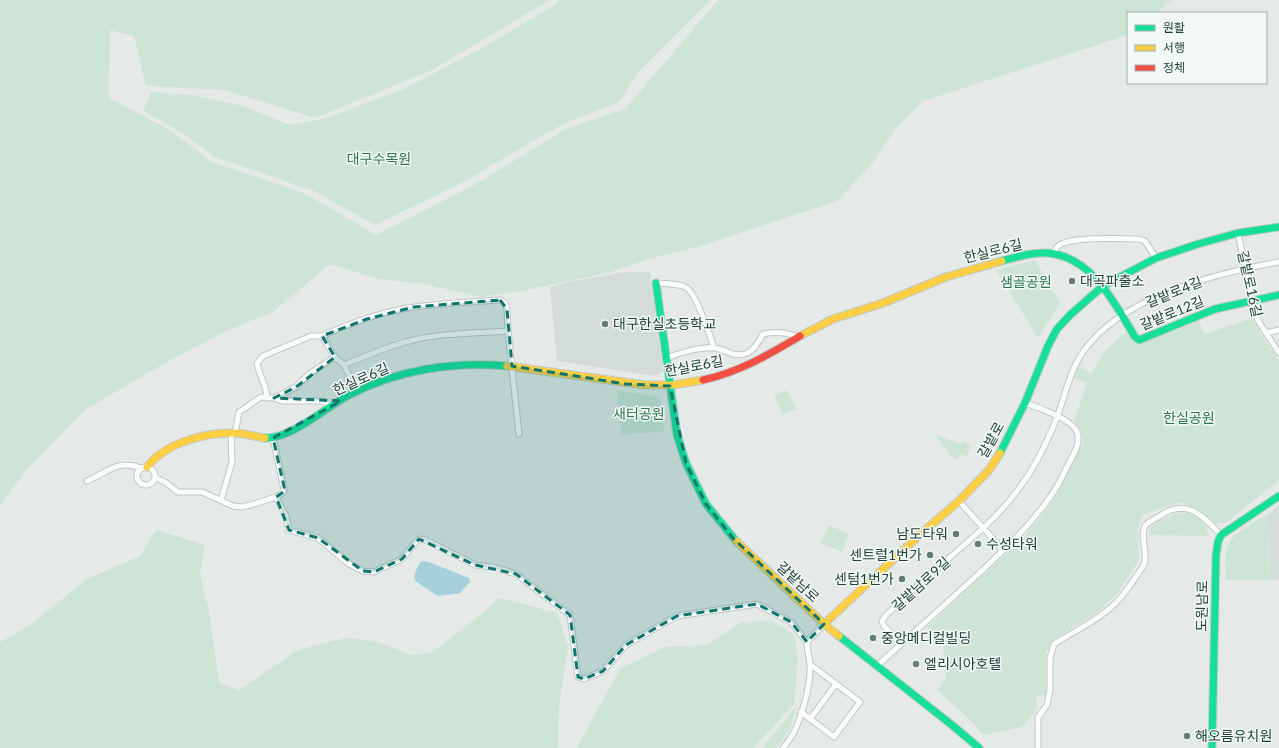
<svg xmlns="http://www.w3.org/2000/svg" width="1279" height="748" font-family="Lato,'Noto Sans KR',sans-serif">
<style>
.built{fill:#d3dcd8}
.green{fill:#cee4d6}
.water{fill:#a5cfd9}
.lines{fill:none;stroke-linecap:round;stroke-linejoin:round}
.street-casing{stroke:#c2c7c5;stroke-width:7}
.fast-casing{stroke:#c0c8c5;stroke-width:9}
.slow-casing{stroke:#c0c8c5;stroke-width:9}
.jam-casing{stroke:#c0c8c5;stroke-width:9}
.street{stroke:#fbfcfc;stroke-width:5}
.fast{stroke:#16e098;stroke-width:7}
.slow{stroke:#ffcf43;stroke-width:7}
.jam{stroke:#f24e42;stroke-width:7}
.marked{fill:#0f766e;fill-opacity:0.2;stroke:#0f766e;stroke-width:3;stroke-dasharray:8 5;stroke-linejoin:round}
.poi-dot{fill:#667b76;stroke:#f3f9f7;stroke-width:1.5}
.labels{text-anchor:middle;stroke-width:3;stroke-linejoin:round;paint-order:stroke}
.park-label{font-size:14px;fill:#2b774d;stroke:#f3f9f7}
.street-label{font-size:14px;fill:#223f39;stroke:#f3f9f7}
.poi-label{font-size:14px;fill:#223f39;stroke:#f3f9f7;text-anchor:start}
</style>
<rect width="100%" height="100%" fill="#e5eae8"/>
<path class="built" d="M 626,272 L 650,272 L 663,371 L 655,376 L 557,361 L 550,287 L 569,282 Z
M 1279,506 L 1279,580 L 1270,580 L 1269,513 Z"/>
<path class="green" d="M 0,0 L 550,0 L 430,71 L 315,118 L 225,90 L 146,86 L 134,36 L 110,30 L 109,98 L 170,130 L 212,162 L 304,193 L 376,235 L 474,185 L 568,128 L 625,109 L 718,0 L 1172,0 L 1156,13 L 1128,13 L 1128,35 L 923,101 L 896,128 L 874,161 L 837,201 L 697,247 L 649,259 L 608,273 L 526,290 L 481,297 L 420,283 L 379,279 L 330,264 L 273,312 L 230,329 L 174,358 L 86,409 L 26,470 L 0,505 Z
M 559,0 L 710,0 L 640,70 L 619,102 L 570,121 L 546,133 L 467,180 L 375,225 L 314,191 L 215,157 L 184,134 L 143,111 L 151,92 L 192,95 L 243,106 L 290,125 L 327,118 L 406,88 L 493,42 L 553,6 Z
M 1035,260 L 1060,303 L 1038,338 L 996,270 Z
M 1252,318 L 1263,337 L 1279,361 L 1279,480 L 1227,522 L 1212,524 L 1201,510 L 1179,502 L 1143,515 L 1137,530 L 1139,560 L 1117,594 L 1099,611 L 1054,639 L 1046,651 L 1046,694 L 1036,697 L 1037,709 L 1022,727 L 984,735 L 964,714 L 937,690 L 946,678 L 943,646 L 927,627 L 1021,540 L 1040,518 L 1056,496 L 1083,441 L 1081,429 L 1074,421 L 1087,383 L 1073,378 L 1079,367 L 1091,373 L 1104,352 L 1127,331 L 1135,342 L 1139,345 L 1199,321 L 1204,334 Z
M 787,390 L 796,409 L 783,415 L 774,396 Z
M 617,391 L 651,395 L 660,398 L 664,431 L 621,435 Z
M 934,434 L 960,444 L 962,441 L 971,445 L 967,457 L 961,454 L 957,459 L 953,458 Z
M 1185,512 C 1201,518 1204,519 1209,536 L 1149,535 L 1150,526 C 1162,519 1172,514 1185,512 Z
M 1269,513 L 1270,580 L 1226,580 C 1226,568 1223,553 1229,543 C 1234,533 1260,519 1269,513 Z
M 829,525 L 849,534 L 842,552 L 821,543 Z
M 156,530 L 205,545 L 200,574 L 209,611 L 219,683 L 239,690 L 298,650 L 345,638 L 376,641 L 410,655 L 431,653 L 464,628 L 500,598 L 557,613 L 568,647 L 559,705 L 558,747 L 561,748 L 0,748 L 0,642 L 33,623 L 87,579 L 140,556 Z
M 772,621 L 794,635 L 798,657 L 794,704 L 753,748 L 577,748 L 588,727 L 620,669 L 665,647 L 707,645 L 742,622 Z
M 796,707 L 790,729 L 776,748 L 762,748 Z"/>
<path class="water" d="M 422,561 L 429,562 L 469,578 L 470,582 L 460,593 L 438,596 L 415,581 C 413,575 417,566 422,561 Z"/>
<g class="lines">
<defs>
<path id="street" d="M 1238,233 L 1254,311 L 1259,322 L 1279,353
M 1053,254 C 1054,252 1056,248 1058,246 C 1071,236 1121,239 1139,239 L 1145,241 L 1156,258
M 656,283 C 666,284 679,283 687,288 C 697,295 710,336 714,348
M 1266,333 L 1279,330
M 666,358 C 682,353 698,346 715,348 C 721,349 727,352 733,354 C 749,358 756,347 763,334 C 776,331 786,332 798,337
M 344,365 C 363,357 382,349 402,343 C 436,333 473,333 508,331
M 357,392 L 344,365 L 335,357 L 322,336 C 351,323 383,311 415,307 C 443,303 472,302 500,300 L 505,303 L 507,309 L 508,331 L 519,434
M 267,398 C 267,386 259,375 257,363 L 263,356 L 311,336 L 322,336
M 274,398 L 282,401 L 321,401 L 325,402 L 331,407
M 235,433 L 239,412 L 261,397 L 274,398 L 296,387 L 309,374 L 335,357
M137 476a9 9 0 1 1 18 0a9 9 0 1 1-18 0Z
M 156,478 L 165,482 L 178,492 L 202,492 L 233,506 L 243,507 L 257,503 L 276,497 L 284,492 L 284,489 L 273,438
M 87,481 C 108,472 118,459 141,468
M 276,497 L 286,516 L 289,530 L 318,538 L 349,564 L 363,571 L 374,572 L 402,559 L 415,543 L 419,539 L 426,540 L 475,565 L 493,567 L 516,574 L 570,615 L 578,677 L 584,679 L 603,671 L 626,645 L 677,616 L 757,604 L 791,622 L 807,642
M 221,500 L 232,462 L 231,434
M 959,501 L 1003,550
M 901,644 L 884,626 L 882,622 L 885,616 C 906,597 926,578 948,559 C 974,536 1002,514 1022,484 C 1037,464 1048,440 1057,417 C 1063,401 1067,384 1074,368 C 1104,300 1212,274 1279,262
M 877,666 C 914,632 952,599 989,564 C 1011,543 1033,522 1050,497 C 1058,487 1063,474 1069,463 C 1074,454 1081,442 1077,432 C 1073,420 1038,407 1025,403
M 801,712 L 834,737 L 860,702 L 811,665
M 810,719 L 836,684
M 783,748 C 787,743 791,738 794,732 C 802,716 811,684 810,666 C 810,658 807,651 807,642 L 824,624
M 1038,748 L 1038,717 L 1047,705 L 1050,690 L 1050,658 L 1054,644 C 1078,629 1105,617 1123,595 C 1127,589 1144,567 1145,562 C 1147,552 1140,535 1145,526 C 1148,522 1156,518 1160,516 C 1187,497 1203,516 1221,535"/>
<path id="fast" d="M 1002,261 C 1017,257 1032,252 1047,253 C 1092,256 1115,304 1135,337 L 1139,340 L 1215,309 L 1279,295
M 656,283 L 677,435 L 686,463 L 706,504 L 736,541
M 265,438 C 291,439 326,407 349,395 C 397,370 453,361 507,366
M 1000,453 L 1025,403 L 1048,346 L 1057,329 L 1070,315 L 1103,286 L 1156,258 L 1198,244 L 1238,233 L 1279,227
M 839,636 L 952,725 L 979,748
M 1212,748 L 1216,555 L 1218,542 L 1221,535 L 1279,496"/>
<path id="slow" d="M 800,336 L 833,319 L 883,303 L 946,277 L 1002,261
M 507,366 L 645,385 L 673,385 L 703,380
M 147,467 C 165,443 206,432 234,433 C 245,433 255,437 265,438
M 736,541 L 824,624 L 839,636
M 824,624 L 924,531 L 959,501 L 989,470 L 1000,453"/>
<path id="jam" d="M 703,380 C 740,372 768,355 800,336"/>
</defs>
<use href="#street" class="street-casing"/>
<use href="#fast" class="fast-casing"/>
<use href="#slow" class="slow-casing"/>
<use href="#jam" class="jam-casing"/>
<use href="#street" class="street"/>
<use href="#fast" class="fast"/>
<use href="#slow" class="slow"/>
<use href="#jam" class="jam"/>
</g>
<path class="marked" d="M 500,300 L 507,309 L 512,366 L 626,384 L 670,386 L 686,463 L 706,504 L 733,538 L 824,624 L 807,642 L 791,622 L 757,604 L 677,616 L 626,645 L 603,671 L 584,679 L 578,677 L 570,615 L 516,574 L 475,565 L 419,539 L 402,559 L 374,572 L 363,571 L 318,538 L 289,530 L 276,497 L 285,491 L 273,438 L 341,401 L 274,398 L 296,387 L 335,357 L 322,336 L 367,319 L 414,307 Z"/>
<g class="poi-dot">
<circle cx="1072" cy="281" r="4"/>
<circle cx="605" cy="324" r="4"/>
<circle cx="956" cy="534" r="4"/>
<circle cx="978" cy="544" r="4"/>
<circle cx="930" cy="555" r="4"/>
<circle cx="902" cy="579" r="4"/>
<circle cx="873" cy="638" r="4"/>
<circle cx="916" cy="664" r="4"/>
<circle cx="1187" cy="736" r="4"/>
</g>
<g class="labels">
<g class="park-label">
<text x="379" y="164">대구수목원</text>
<text x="1026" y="287">샘골공원</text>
<text x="639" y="419">새터공원</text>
<text x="1189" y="423">한실공원</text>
</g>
<g class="street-label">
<text transform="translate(993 251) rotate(-14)" y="5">한실로6길</text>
<text transform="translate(1250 284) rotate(77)" y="5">갈밭로16길</text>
<text transform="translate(1174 292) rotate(-22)" y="5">갈밭로4길</text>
<text transform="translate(1172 313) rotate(-22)" y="5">갈밭로12길</text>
<text transform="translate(694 366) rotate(-11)" y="5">한실로6길</text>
<text transform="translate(361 379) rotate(-24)" y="5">한실로6길</text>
<text transform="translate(991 440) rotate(-61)" y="5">갈밭로</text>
<text transform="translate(798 582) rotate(43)" y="5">갈밭남로</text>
<text transform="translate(921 584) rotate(-42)" y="5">갈밭남로9길</text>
<text transform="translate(1202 606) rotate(-89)" y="5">도원남로</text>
</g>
<g class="poi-label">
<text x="1080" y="286">대곡파출소</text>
<text x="613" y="329">대구한실초등학교</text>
<text x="948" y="539" text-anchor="end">남도타워</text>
<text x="986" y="549">수성타워</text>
<text x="922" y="560" text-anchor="end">센트럴1번가</text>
<text x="894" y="584" text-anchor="end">센텀1번가</text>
<text x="881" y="643">중앙메디컬빌딩</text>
<text x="924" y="669">엘리시아호텔</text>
<text x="1195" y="741">해오름유치원</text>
</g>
</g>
<rect x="1127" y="12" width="140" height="72" fill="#f3f9f7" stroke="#9fafab"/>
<rect x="1135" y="25" width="20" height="6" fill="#16e098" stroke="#9fafab"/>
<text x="1163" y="32" font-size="12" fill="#223f39">원활</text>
<rect x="1135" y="45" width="20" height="6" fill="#ffcf43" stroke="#9fafab"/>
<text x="1163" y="52" font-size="12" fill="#223f39">서행</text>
<rect x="1135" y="65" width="20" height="6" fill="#f24e42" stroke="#9fafab"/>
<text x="1163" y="72" font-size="12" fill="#223f39">정체</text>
</svg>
